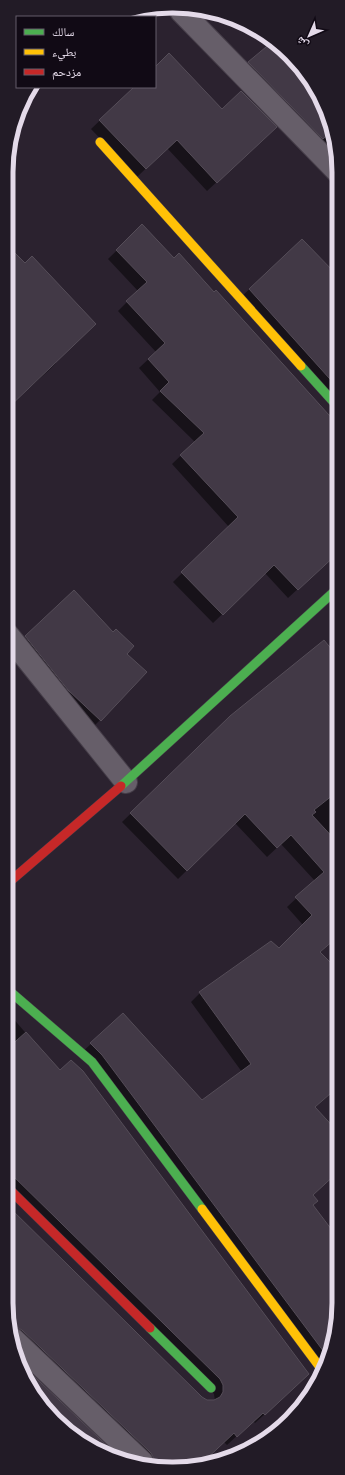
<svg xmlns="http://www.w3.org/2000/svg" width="345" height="1475" font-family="Barlow,'Noto Naskh Arabic',sans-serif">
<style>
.shadow{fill:#0007}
.building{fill:#423946;stroke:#554d58}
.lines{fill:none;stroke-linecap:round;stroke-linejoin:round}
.street-casing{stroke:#453d48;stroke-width:24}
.fast-casing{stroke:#453d48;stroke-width:10}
.slow-casing{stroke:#453d48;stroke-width:10}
.jam-casing{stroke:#453d48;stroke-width:10}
.street{stroke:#665e69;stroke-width:22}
.fast{stroke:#4caf50;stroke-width:9}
.slow{stroke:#ffc107;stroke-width:9}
.jam{stroke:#c62828;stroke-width:9}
.rim{fill:none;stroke:#e4dae9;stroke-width:5}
</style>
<rect width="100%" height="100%" fill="#2b222f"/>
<path class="shadow" d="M 273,42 L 290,55 L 322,99 L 338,151 L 338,172 L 240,72 Z
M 155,68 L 222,110 L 266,136 L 207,191 L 167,148 L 137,177 L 91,129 L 135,87 L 155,87 Z
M 142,226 L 338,552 L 288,598 L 265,573 L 213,623 L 173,582 L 229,527 L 172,464 L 195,442 L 152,400 L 160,392 L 139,368 L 156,352 L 118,311 L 138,291 L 108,259 Z
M 302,240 L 331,271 L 338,265 L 338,407 L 240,298 Z
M 54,362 L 56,363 L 47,372 L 7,408 Z
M 74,592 L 126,654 L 100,720 L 91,729 L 17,646 Z
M 338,659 L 338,937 L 319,953 L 338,1087 L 314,1108 L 311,1205 L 338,1324 L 322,1370 L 81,1053 L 123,1015 L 202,1102 L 242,1072 L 191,1002 L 200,993 L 279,949 L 303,925 L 287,907 L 315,881 L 281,844 L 267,857 L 235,823 L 178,879 L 122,822 L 231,717 Z
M 6,1010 L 59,1072 L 299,1383 L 255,1423 L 253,1421 L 227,1445 L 224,1442 L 161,1469 L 143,1464 L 13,1339 L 6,1302 L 6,1205 L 202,1398 L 208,1401 L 215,1401 L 214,1394 L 6,1186 Z
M 18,1362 L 117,1457 L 99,1452 L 47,1412 Z"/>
<path class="building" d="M 272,42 L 290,55 L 322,99 L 332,131 L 323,139 L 248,62 Z
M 169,53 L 222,109 L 241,91 L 277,127 L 217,183 L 177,140 L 146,169 L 99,120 L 134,87 L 155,87 L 155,67 Z
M 142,224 L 174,258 L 179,253 L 214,292 L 216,290 L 329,415 L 338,419 L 338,553 L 298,590 L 274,565 L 223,615 L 181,572 L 238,517 L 180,455 L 204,433 L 160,391 L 169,382 L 148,359 L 165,343 L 126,301 L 147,282 L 116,250 Z
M 302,239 L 338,276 L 338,388 L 249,289 Z
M 7,245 L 25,263 L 32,256 L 96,324 L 7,409 Z
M 74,590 L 113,632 L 116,629 L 134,646 L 127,654 L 147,672 L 101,721 L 68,690 L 25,636 Z
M 324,640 L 338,657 L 338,791 L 314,810 L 316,812 L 312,815 L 338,843 L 338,944 L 334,940 L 320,952 L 338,970 L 338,1087 L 315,1107 L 338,1132 L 338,1172 L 313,1195 L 318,1201 L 313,1205 L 338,1238 L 338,1324 L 327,1356 L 102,1055 L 90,1043 L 123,1013 L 202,1100 L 251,1064 L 199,992 L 271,941 L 279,948 L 312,915 L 295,897 L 324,872 L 291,835 L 277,848 L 245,814 L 187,871 L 130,813 L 230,716 Z
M 26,1032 L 60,1070 L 71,1060 L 83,1071 L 309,1374 L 265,1415 L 263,1413 L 237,1437 L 234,1433 L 201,1464 L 161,1469 L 153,1466 L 154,1459 L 151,1453 L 22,1330 L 16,1327 L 11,1327 L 6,1302 L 6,1204 L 202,1397 L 207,1400 L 214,1400 L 220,1397 L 223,1392 L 223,1385 L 220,1379 L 6,1169 L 6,1050 Z
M 18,1361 L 119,1457 L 99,1452 L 47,1412 L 19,1366 Z"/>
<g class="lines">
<defs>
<path id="street" d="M 181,11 L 338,172
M 7,634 L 126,782
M 13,1339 L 142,1462"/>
<path id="fast" d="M 301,366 L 338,407
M 121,786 L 338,588
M 6,988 L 92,1062 L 202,1209
M 150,1328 L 211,1388"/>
<path id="slow" d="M 100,142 L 301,366
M 202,1209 L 322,1370"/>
<path id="jam" d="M 7,884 L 121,786
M 6,1186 L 150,1328"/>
</defs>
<use href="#street" class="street-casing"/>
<use href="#fast" class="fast-casing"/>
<use href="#slow" class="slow-casing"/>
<use href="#jam" class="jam-casing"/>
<use href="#street" class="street"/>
<use href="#fast" class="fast"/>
<use href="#slow" class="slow"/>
<use href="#jam" class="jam"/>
</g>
<path d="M0 0H345V1475H0ZM172 13H173A159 159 0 0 1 332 172V1303A159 159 0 0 1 173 1462H172A159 159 0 0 1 13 1303V172A159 159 0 0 1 172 13Z" fill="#221b26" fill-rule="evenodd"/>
<path class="rim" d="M172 13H173A159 159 0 0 1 332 172V1303A159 159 0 0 1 173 1462H172A159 159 0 0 1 13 1303V172A159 159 0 0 1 172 13Z"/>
<rect x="16" y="16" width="140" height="72" fill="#110a15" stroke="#655d6a"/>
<rect x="24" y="29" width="20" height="6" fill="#4caf50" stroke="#655d6a"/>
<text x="52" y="36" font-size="12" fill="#e4dae9">سالك</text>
<rect x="24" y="49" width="20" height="6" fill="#ffc107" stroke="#655d6a"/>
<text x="52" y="56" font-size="12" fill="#e4dae9">بطيء</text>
<rect x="24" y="69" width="20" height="6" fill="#c62828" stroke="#655d6a"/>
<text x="52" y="76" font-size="12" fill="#e4dae9">مزدحم</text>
<g transform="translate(309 36) rotate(225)" stroke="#110a15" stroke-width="3" paint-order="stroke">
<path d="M0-3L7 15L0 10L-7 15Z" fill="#e4dae9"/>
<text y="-6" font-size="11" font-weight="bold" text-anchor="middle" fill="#e4dae9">ش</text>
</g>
</svg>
